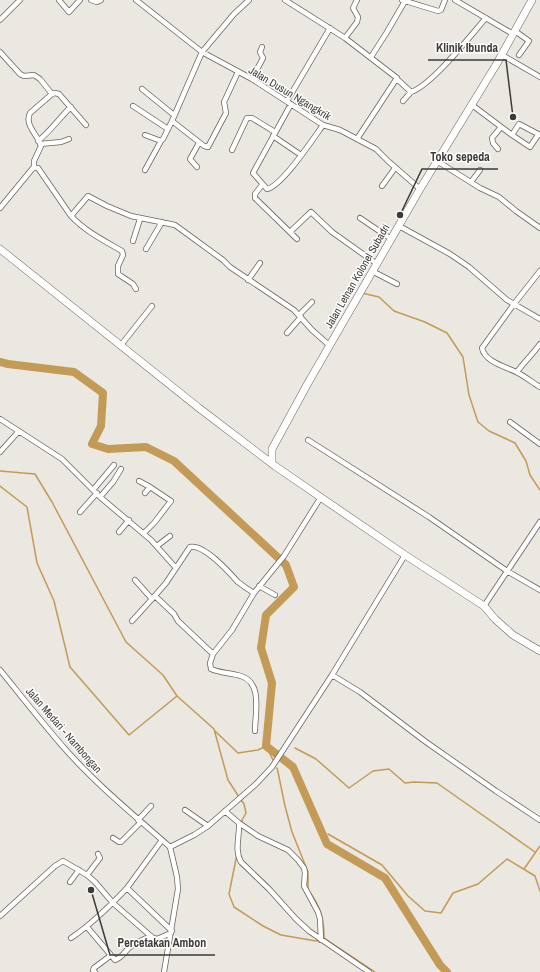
<svg xmlns="http://www.w3.org/2000/svg" width="540" height="972" font-family="'Archivo Narrow',sans-serif">
<style>
.lines{fill:none;stroke-linecap:round;stroke-linejoin:round}
.stream{stroke:#c49a57;stroke-width:1.5}
.river{stroke:#c49a57;stroke-width:8}
.minor-casing{stroke:#67645f;stroke-width:6}
.secondary-casing{stroke:#67645f;stroke-width:8}
.minor{stroke:#fff;stroke-width:4.5}
.secondary{stroke:#fff;stroke-width:7}
.labels{text-anchor:middle;stroke-width:3;stroke-linejoin:round;paint-order:stroke}
.street-label{font-size:11px;fill:#3c3b38;stroke:#fff}
.leader{fill:none;stroke:#3c3b38;stroke-width:1.5}
.callout-dot{fill:#3c3b38;stroke:#fff;stroke-width:1.5}
.callout-label{font-size:12px;text-anchor:middle;font-weight:bold;fill:#3c3b38;stroke:#fff;stroke-width:3;stroke-linejoin:round;paint-order:stroke}
</style>
<rect width="100%" height="100%" fill="#ebe7e1"/>
<g class="lines">
<path class="stream" d="M 362,293 L 379,297 L 394,311 L 425,322 L 447,333 L 463,357 L 469,395 L 478,422 L 489,431 L 515,443 L 526,461 L 530,475 L 540,490
M 0,471 L 35,474 L 52,502 L 126,642 L 163,675 L 177,696
M 0,486 L 27,507 L 37,563 L 54,601 L 70,667 L 129,735 L 177,696 L 214,729 L 228,780 L 239,797
M 215,731 L 238,753 L 258,750 L 266,746 L 273,760
M 295,748 L 316,759 L 349,788 L 373,771 L 389,769 L 405,783 L 414,782 L 437,783 L 535,852
M 277,768 L 278,772 L 285,806 L 292,832 L 308,872 L 308,889
M 241,800 L 244,804 L 246,813 L 242,820 L 242,823
M 328,834 L 382,865 L 408,896 L 425,911 L 441,913 L 453,893 L 478,884 L 507,859 L 535,876 L 540,891
M 237,854 L 229,894 L 234,907 L 263,926 L 281,935 L 316,941 L 319,940
M 524,869 L 540,846
M 311,894 C 321,908 324,920 324,938 L 375,972"/>
<path class="river" d="M 0,362 L 8,364 L 74,372 L 103,393 L 101,426 L 92,444 L 108,449 L 146,447 L 174,461 L 286,565 L 294,587 L 266,615 L 261,648 L 272,683 L 266,746 L 293,767 L 327,844 L 385,878 L 440,965 L 447,972"/>
<defs>
<path id="minor" d="M 59,0 L 69,12 L 80,0
M 91,0 L 97,2 L 101,0
M 136,0 L 202,52 L 252,79 L 323,125 L 340,130 L 376,149 L 388,161 L 420,189
M 285,0 L 345,38 L 397,78 L 357,139
M 402,0 L 438,11 L 441,10 L 445,0
M 455,0 L 513,34
M 0,20 L 20,0
M 515,31 L 529,41 L 519,55
M 345,38 L 357,22 L 358,17 L 353,8 L 357,0
M 0,52 L 20,74 L 24,76 L 34,75 L 40,79 L 52,94 L 30,113 C 24,125 38,135 41,146 L 34,161 L 34,168
M 502,55 L 540,77
M 371,57 L 387,32 L 405,1
M 238,72 L 224,102 L 226,113 L 208,147 L 204,146 L 172,121 L 202,52 L 234,14 L 249,0
M 252,79 L 263,58 L 260,52 L 262,47
M 397,79 L 411,92 C 432,85 470,36 486,18
M 142,89 L 174,115
M 52,94 L 55,93 L 59,94 L 86,125
M 287,101 L 330,28
M 403,101 L 411,92
M 291,104 L 253,173 L 267,189 C 282,186 313,139 323,125
M 472,105 L 512,135 L 519,124 L 540,135
M 133,106 L 168,129
M 145,135 L 161,141 L 163,139 L 172,121
M 512,135 L 530,147 L 538,135
M 273,136 L 301,155
M 38,141 C 51,131 59,118 71,107
M 40,144 L 61,142 L 69,139
M 498,149 L 493,143 L 492,138 L 501,127
M 232,150 L 247,118 L 252,118 L 275,132
M 437,161 L 480,188 L 499,197 L 516,211 L 540,228
M 197,167 L 190,159 L 199,143
M 145,170 L 161,141
M 471,182 L 480,170
M 262,185 L 255,194 L 255,198 L 297,239
M 382,186 L 395,168
M 0,208 L 33,168 L 38,168 L 71,216 L 88,196 L 107,206 L 131,216 L 175,225 L 223,260 L 230,267 L 294,310 L 312,330 L 329,345
M 71,216 C 85,231 103,240 122,251 L 123,255 L 118,266 L 118,274 L 133,284 L 136,289
M 360,218 L 391,239
M 399,226 L 450,254 L 469,267 L 507,300 L 540,319
M 290,232 L 311,212 L 332,232 L 377,264
M 133,241 L 140,219
M 146,249 L 162,222
M 372,271 L 397,284
M 540,271 L 514,304 L 482,348 C 485,363 508,367 518,373 C 526,377 533,383 540,387
M 248,280 L 260,263
M 299,315 L 312,302
M 287,333 L 301,317
M 121,345 L 152,306
M 517,372 C 524,362 533,354 540,344
M 0,419 L 62,459 L 100,497 L 151,540 L 176,568 L 190,547 C 204,544 229,572 238,582 C 243,586 249,590 254,593
M 510,422 L 540,444
M 308,440 L 429,517 L 507,571 L 540,590
M 0,452 L 19,431
M 139,481 L 150,487
M 93,490 L 114,465
M 100,497 L 113,482 L 121,469
M 80,512 L 97,493
M 119,532 L 129,520
M 144,533 L 154,523 L 171,501 L 150,487 L 145,493
M 157,546 L 170,536
M 135,580 L 152,599 L 166,583 L 176,568
M 259,586 L 275,595
M 155,596 L 174,614 L 178,621 L 213,654 L 232,630 L 254,593 L 284,556 L 321,497
M 484,606 L 540,522
M 132,621 L 152,599
M 213,654 L 210,663 L 211,669 C 220,673 231,673 241,676 C 263,683 255,713 255,731
M 0,670 C 22,697 43,724 66,750 C 98,786 135,816 170,847
M 332,675 L 360,692 L 426,742 L 496,791 L 540,820
M 185,810 L 208,826
M 225,811 L 239,823 C 240,835 234,850 241,862 L 269,889 L 296,919 L 309,931 L 369,972
M 138,820 L 151,806
M 239,823 L 258,836 L 288,850 L 298,860 L 304,868 L 305,873 L 304,886 L 318,912 L 320,919 L 321,940
M 113,838 L 119,842 L 121,842 L 141,822
M 170,847 L 194,835 L 208,826 L 256,784 L 272,767 L 332,675 L 405,555
M 87,875 L 100,858 L 98,854
M 70,882 L 79,870
M 127,888 L 162,840
M 0,916 L 55,866 L 63,861 L 87,875 L 95,882 L 113,903 L 153,938 L 157,939 L 171,933
M 87,927 L 115,960 C 122,958 125,951 130,947 C 137,942 144,939 151,936
M 71,938 C 92,924 110,906 127,888 L 172,931
M 95,972 L 93,970 L 94,968 L 110,956
M 164,972 L 178,889 L 177,877 L 170,847"/>
<path id="secondary" d="M 0,249 L 199,408 L 275,466 L 405,555 L 484,606 L 495,619 L 513,635 L 540,651
M 272,463 L 272,449 L 308,383 L 420,189 L 496,65 L 532,0"/>
</defs>
<use href="#minor" class="minor-casing"/>
<use href="#secondary" class="secondary-casing"/>
<use href="#minor" class="minor"/>
<use href="#secondary" class="secondary"/>
</g>
<g class="labels">
<g class="street-label">
<text transform="translate(290 93) rotate(31)" y="4">Jalan Dusun Ngangkrik</text>
<text transform="translate(357 276) rotate(-60)" y="4">Jalan Letnan Kolonel Subadri</text>
<text transform="translate(64 730) rotate(49)" y="4">Jalan Medari - Nambongan</text>
</g>
</g>
<path class="leader" d="M513 117L506 60H428M400 215L422 169H498M91 890L110 955H215"/>
<g class="callout-dot">
<circle cx="513" cy="117" r="4"/>
<circle cx="400" cy="215" r="4"/>
<circle cx="91" cy="890" r="4"/>
</g>
<g class="callout-label">
<text x="467" y="52">Klinik Ibunda</text>
<text x="460" y="161">Toko sepeda</text>
<text x="162" y="947">Percetakan Ambon</text>
</g>
</svg>
